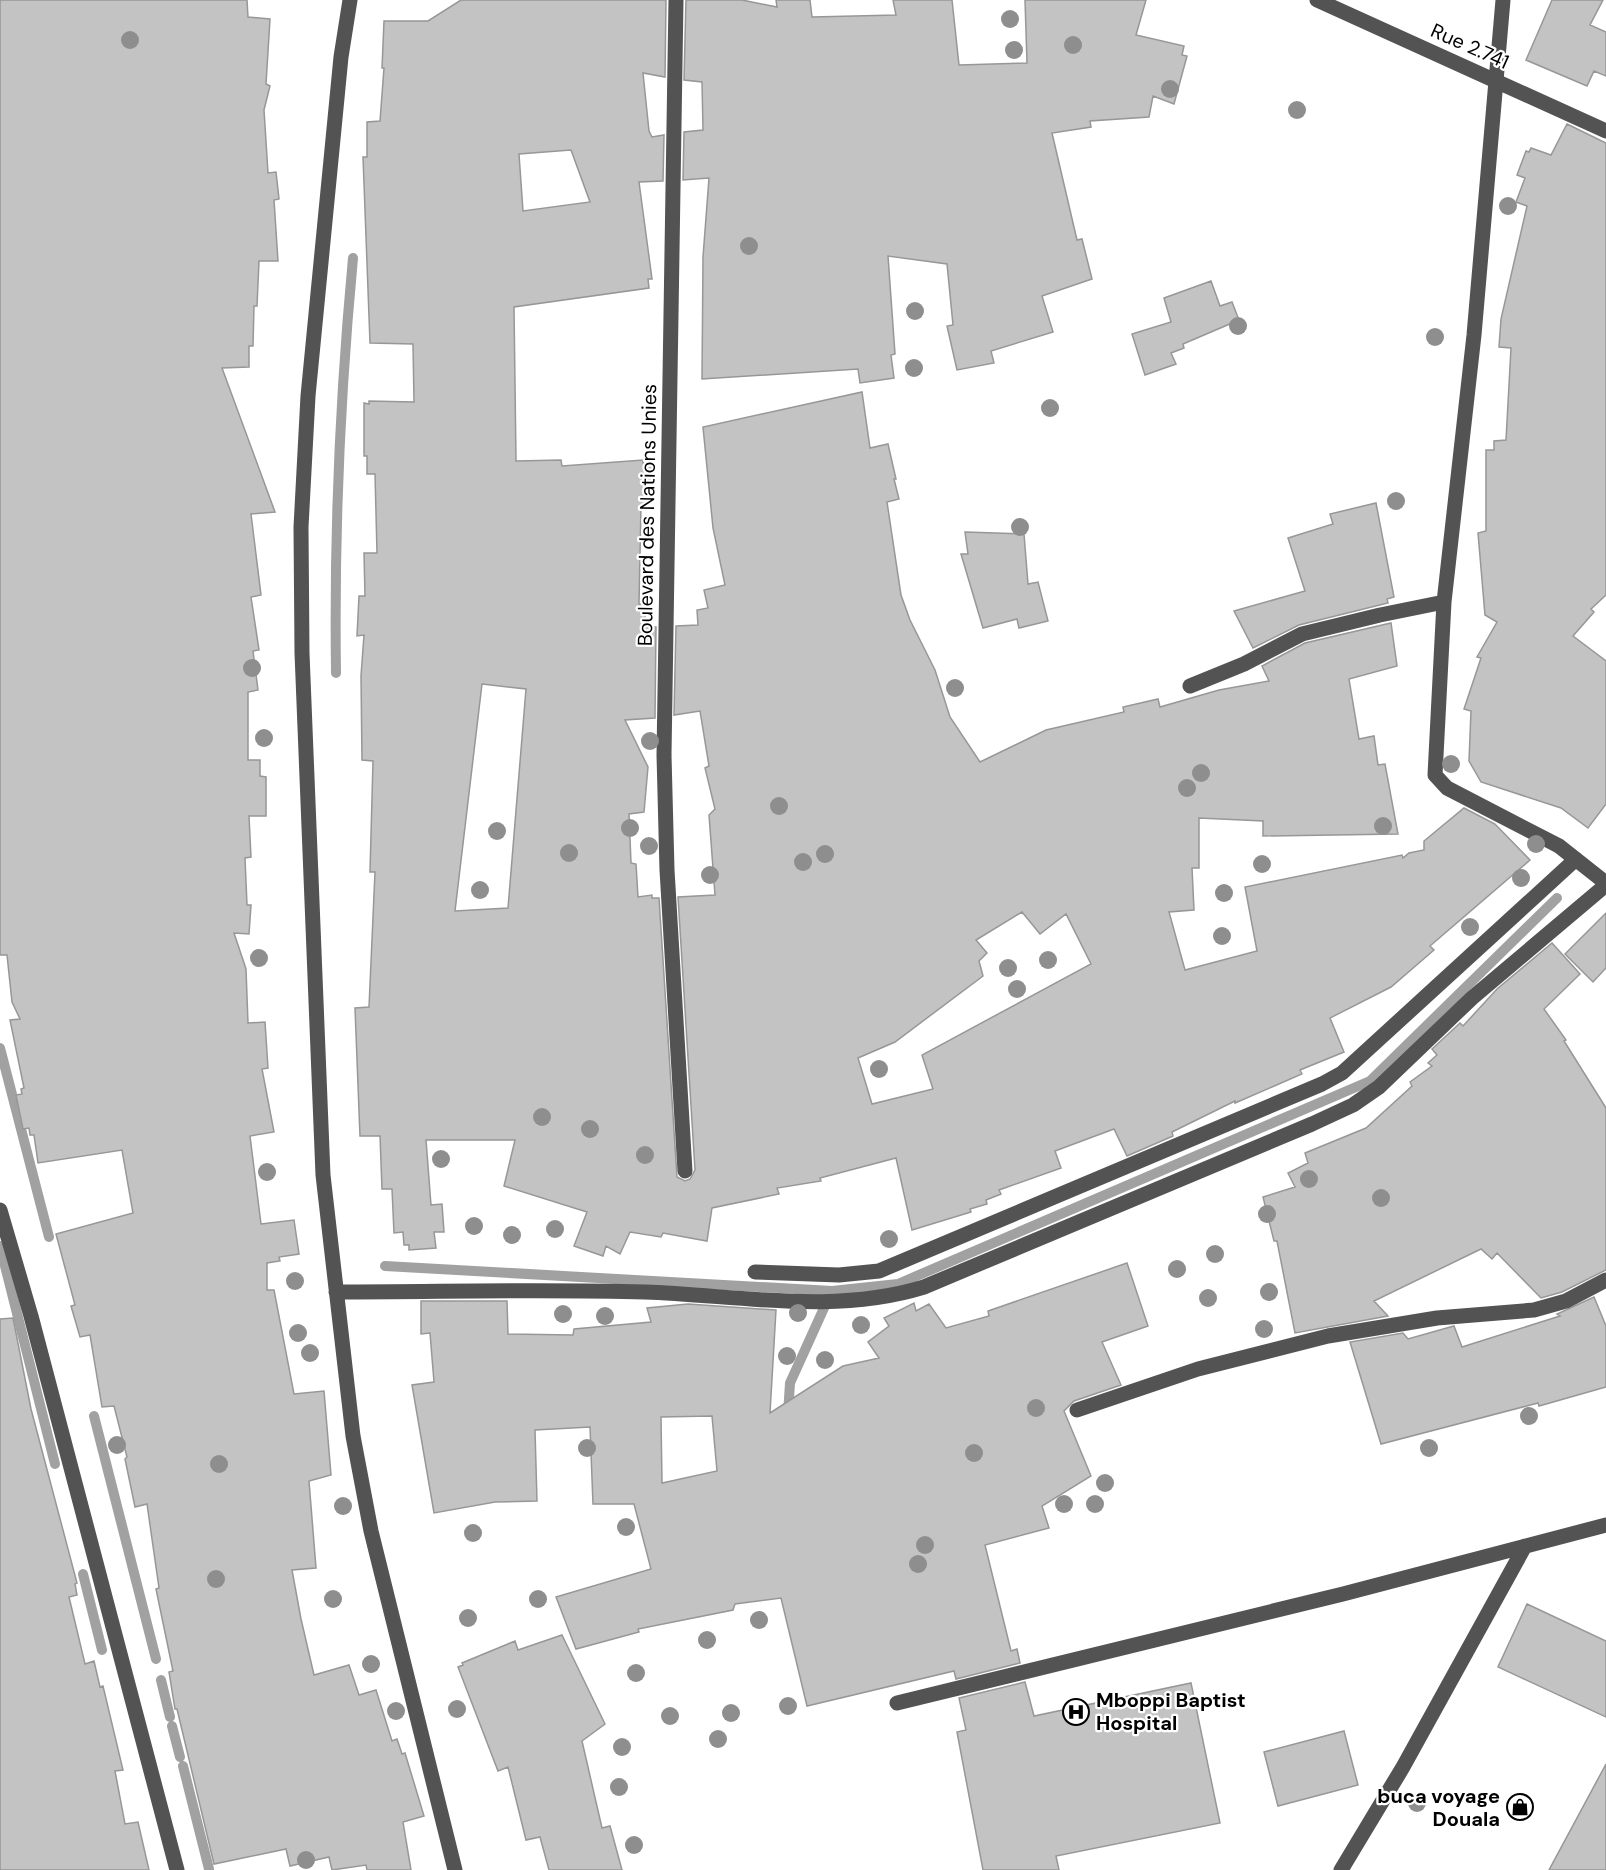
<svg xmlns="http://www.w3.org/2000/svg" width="1606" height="1870" font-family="'DM Sans',sans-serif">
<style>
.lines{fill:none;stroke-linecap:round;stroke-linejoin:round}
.stream{stroke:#a1a1a1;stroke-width:10}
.building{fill:#c3c3c3;stroke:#979797;stroke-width:1.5;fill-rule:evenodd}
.minor{stroke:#535353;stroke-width:15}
.tree{fill:#8e8e8e}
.labels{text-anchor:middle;stroke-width:4.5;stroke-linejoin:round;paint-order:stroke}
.street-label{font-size:20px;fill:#000;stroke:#fff}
.poi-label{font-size:20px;font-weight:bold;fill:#000;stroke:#fff;text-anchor:start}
</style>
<rect width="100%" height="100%" fill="#fff"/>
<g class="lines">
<path class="stream" d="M 336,673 C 334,534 340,396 353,258
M 0,1048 L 49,1237
M 0,1246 L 55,1464
M 385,1266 L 832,1291 L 898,1284 L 1370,1081 L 1557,898
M 788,1414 L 790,1383 L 829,1297
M 94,1416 L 156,1659
M 83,1574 L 102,1650
M 161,1680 L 170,1717
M 172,1726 L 180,1757
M 183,1766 L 209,1869"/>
</g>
<path class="building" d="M 0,0 L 247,0 L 248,17 L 270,19 L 266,84 L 270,86 L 264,110 L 268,173 L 276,172 L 279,199 L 274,200 L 278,261 L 259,261 L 257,306 L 254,306 L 253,346 L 249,346 L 249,367 L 222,368 L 275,512 L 251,514 L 261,595 L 251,597 L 259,650 L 253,651 L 258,690 L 248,692 L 248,760 L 260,760 L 260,776 L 266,777 L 266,816 L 249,816 L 251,857 L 245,858 L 247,905 L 251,905 L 249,934 L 234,933 L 246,969 L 248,1023 L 265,1022 L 268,1068 L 262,1069 L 274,1132 L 250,1136 L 261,1224 L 294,1220 L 299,1254 L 279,1257 L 280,1261 L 267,1263 L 267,1290 L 274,1290 L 294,1394 L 324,1391 L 331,1475 L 309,1481 L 316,1568 L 292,1570 L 301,1619 L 314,1675 L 349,1665 L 359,1695 L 376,1690 L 392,1741 L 397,1739 L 402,1754 L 405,1753 L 424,1816 L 403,1822 L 411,1870 L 367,1870 L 366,1865 L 332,1870 L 329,1857 L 290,1866 L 286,1849 L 214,1864 L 177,1709 L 175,1709 L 169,1672 L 173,1671 L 156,1589 L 159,1588 L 147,1504 L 135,1507 L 125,1459 L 127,1457 L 114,1406 L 102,1407 L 90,1335 L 80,1337 L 71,1306 L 75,1305 L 56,1234 L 133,1213 L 122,1150 L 38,1163 L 34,1135 L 30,1135 L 29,1128 L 23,1129 L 16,1095 L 22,1094 L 21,1089 L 24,1088 L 10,1020 L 20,1019 L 12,1002 L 7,955 L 0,955 Z
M 461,0 L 666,0 L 665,77 L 643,73 L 649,131 L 652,137 L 664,135 L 663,181 L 639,182 L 652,279 L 648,279 L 649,288 L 514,307 L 516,461 L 561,460 L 562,466 L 643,460 L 643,463 L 652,462 L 652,491 L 646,491 L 647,506 L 641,506 L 639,604 L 644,604 L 646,627 L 656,627 L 655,718 L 625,720 L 648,767 L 644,812 L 629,814 L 631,863 L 636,864 L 638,897 L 652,895 L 652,898 L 659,898 L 677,1177 L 685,1181 L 690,1179 L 695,1170 L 678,897 L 715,895 L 709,815 L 715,809 L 705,768 L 709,766 L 700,711 L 674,715 L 676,626 L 698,625 L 697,610 L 708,608 L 704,590 L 725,585 L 713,528 L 703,427 L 862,392 L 870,448 L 888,444 L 896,479 L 894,479 L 899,499 L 887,502 L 901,595 L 910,620 L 935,670 L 950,717 L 980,762 L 1046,730 L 1124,712 L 1123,707 L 1158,699 L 1160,707 L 1219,690 L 1269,681 L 1262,666 L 1305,643 L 1391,623 L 1397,666 L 1349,679 L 1359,739 L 1374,736 L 1378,765 L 1385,764 L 1398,834 L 1263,836 L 1263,821 L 1199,818 L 1199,868 L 1192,868 L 1194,910 L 1169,912 L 1185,970 L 1257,951 L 1245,887 L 1402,855 L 1403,858 L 1409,853 L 1424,850 L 1424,841 L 1464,808 L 1495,824 L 1530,860 L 1430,946 L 1434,950 L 1391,987 L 1330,1018 L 1344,1052 L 1300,1070 L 1302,1074 L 1235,1103 L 1235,1101 L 1172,1132 L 1173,1136 L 1127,1156 L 1114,1129 L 1055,1151 L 1061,1168 L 999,1190 L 1001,1194 L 986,1200 L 987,1204 L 970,1209 L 971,1212 L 912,1230 L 896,1158 L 820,1178 L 821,1181 L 777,1188 L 779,1194 L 712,1208 L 707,1241 L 663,1233 L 661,1237 L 630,1232 L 620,1254 L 606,1246 L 603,1256 L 574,1246 L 587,1212 L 504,1186 L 515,1140 L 426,1140 L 431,1205 L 442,1204 L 444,1232 L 434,1232 L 436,1248 L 409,1250 L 409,1245 L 404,1245 L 403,1232 L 394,1233 L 392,1189 L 382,1189 L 380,1136 L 360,1136 L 355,1008 L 369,1007 L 375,872 L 370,872 L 373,761 L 362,760 L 361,676 L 364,635 L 357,636 L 359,596 L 365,596 L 364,553 L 377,553 L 375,474 L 367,474 L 367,456 L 364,456 L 364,403 L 369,404 L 369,401 L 414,402 L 413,344 L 370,343 L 363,157 L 367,157 L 367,122 L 380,121 L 384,68 L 382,68 L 384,21 L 428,21 ZM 571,150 L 590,202 L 523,211 L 519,154 ZM 482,684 L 526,689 L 508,908 L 455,911 ZM 1022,912 L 1040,934 L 1066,914 L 1091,964 L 922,1055 L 933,1089 L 872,1104 L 858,1058 L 895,1042 L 983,976 L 979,961 L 987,953 L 976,940 Z
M 686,0 L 742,0 L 777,7 L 776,0 L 810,0 L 812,17 L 896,15 L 893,0 L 952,0 L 959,65 L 1027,63 L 1025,0 L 1146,0 L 1136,35 L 1184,46 L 1182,55 L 1187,56 L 1174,104 L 1153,96 L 1149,117 L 1090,121 L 1091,127 L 1052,133 L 1077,240 L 1082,239 L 1092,279 L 1042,296 L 1053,332 L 991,351 L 994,363 L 957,370 L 947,326 L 953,325 L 947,264 L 888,256 L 895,354 L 891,355 L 894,378 L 860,383 L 858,369 L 702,379 L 703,257 L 709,178 L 683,180 L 684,132 L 703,130 L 702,82 L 684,80 Z
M 1552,0 L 1603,0 L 1590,25 L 1606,32 L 1606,76 L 1594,71 L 1587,86 L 1526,60 Z
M 1567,124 L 1606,143 L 1606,595 L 1591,609 L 1594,612 L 1573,636 L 1606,661 L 1606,804 L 1588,828 L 1561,808 L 1481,782 L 1469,761 L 1471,711 L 1464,709 L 1481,658 L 1477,657 L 1497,622 L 1485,615 L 1478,533 L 1486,531 L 1486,450 L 1494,450 L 1494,441 L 1506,440 L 1511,348 L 1499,347 L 1501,319 L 1527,206 L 1516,202 L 1525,178 L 1517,175 L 1526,151 L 1529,152 L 1531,148 L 1551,155 Z
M 1211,281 L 1220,306 L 1232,302 L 1239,320 L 1183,344 L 1184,348 L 1171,353 L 1176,364 L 1145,375 L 1132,334 L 1171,322 L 1164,298 Z
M 1376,503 L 1394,597 L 1387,599 L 1388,603 L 1299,625 L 1253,648 L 1234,611 L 1305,591 L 1288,538 L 1333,524 L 1330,514 Z
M 965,532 L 1024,534 L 1028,584 L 1038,582 L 1048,621 L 1019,628 L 1017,619 L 983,628 L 961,554 L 968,554 Z
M 1606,913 L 1606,968 L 1593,982 L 1565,954 Z
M 1552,943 L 1580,974 L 1544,1009 L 1566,1040 L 1564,1041 L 1606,1108 L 1606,1270 L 1562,1292 L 1541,1298 L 1497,1253 L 1492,1259 L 1481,1249 L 1374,1301 L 1388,1316 L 1295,1333 L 1277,1241 L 1274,1241 L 1263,1197 L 1295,1187 L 1288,1173 L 1308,1163 L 1305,1153 L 1366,1128 L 1412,1086 L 1410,1082 L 1432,1066 L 1428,1063 L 1437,1055 L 1432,1049 L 1460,1023 L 1463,1026 L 1497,989 Z
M 1127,1263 L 1148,1326 L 1102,1342 L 1121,1385 L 1074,1401 L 1064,1411 L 1091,1476 L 1042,1506 L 1049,1528 L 985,1545 L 1011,1651 L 1017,1649 L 1020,1663 L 956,1679 L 954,1671 L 807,1706 L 781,1598 L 735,1604 L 733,1610 L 638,1629 L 639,1632 L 576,1649 L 556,1597 L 651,1569 L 634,1504 L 593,1504 L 590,1427 L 535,1430 L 537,1501 L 495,1502 L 434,1513 L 412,1385 L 434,1382 L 430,1333 L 421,1334 L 421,1301 L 507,1301 L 508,1334 L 573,1335 L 574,1329 L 651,1322 L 647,1308 L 688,1304 L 776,1310 L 770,1413 L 843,1366 L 879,1358 L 868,1342 L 889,1326 L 884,1318 L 914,1303 L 916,1311 L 929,1304 L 946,1328 L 989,1316 L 988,1311 ZM 712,1416 L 717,1471 L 662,1483 L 661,1417 Z
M 1594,1297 L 1606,1326 L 1606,1387 L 1539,1406 L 1538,1403 L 1381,1444 L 1350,1342 L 1403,1333 L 1408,1339 L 1454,1326 L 1462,1347 L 1560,1316 L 1557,1314 Z
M 13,1318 L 31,1409 L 77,1583 L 75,1584 L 77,1595 L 69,1597 L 85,1664 L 94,1661 L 100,1687 L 103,1686 L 123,1770 L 115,1771 L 125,1824 L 138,1822 L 149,1870 L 0,1870 L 0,1319 Z
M 1527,1604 L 1606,1641 L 1606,1717 L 1498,1667 Z
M 562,1635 L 605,1724 L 582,1741 L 602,1828 L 610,1826 L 622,1870 L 549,1870 L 540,1837 L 526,1840 L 508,1767 L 498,1771 L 458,1667 L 463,1665 L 462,1663 L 515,1641 L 518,1650 Z
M 1025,1682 L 1034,1716 L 1191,1683 L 1220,1823 L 1056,1856 L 1059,1870 L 983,1870 L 957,1732 L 966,1730 L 959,1698 Z
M 1344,1731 L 1358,1785 L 1278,1806 L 1264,1752 Z
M 1606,1764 L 1606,1870 L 1549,1870 Z"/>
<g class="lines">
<path class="minor" d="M 350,0 L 341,57 L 308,396 L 301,527 L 302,653 L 323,1175 L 353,1436 L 371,1531 L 455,1870
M 676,0 L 664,755 L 667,870 L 685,1171
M 1317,0 L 1606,131
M 1503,0 L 1474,335 L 1444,602 L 1435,775 L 1447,788 L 1559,846 L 1606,883
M 1190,686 L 1244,664 L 1302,634 L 1380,615 L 1444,602
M 0,1210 L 31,1316 L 177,1870
M 755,1272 L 839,1275 L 879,1271 L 1322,1084 L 1342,1073 L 1576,859
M 336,1292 C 439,1292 542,1289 645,1292 C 737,1295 834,1315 924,1287 L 1312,1124 L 1353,1105 L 1379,1087 L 1472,998 L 1606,885
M 1077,1410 L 1198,1369 L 1328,1336 L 1437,1318 L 1534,1310 L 1566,1301 L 1606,1280
M 897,1703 L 1343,1594 L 1606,1525
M 1341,1870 L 1403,1767 L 1525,1546"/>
</g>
<g class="tree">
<circle cx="1010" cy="19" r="9"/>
<circle cx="130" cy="40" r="9"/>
<circle cx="1073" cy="45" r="9"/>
<circle cx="1014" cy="50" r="9"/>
<circle cx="1170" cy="89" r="9"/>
<circle cx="1297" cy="110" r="9"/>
<circle cx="1508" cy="206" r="9"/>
<circle cx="749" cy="246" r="9"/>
<circle cx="915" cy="311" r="9"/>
<circle cx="1238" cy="326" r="9"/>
<circle cx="1435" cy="337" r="9"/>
<circle cx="914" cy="368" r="9"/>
<circle cx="1050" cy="408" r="9"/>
<circle cx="1396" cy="501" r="9"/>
<circle cx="1020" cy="527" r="9"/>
<circle cx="252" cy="668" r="9"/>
<circle cx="955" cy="688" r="9"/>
<circle cx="264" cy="738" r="9"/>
<circle cx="650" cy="741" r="9"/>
<circle cx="1451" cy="764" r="9"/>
<circle cx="1201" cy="773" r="9"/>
<circle cx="1187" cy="788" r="9"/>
<circle cx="779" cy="806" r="9"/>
<circle cx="1383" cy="826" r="9"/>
<circle cx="630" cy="828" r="9"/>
<circle cx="497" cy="831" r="9"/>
<circle cx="1536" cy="844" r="9"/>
<circle cx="649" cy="846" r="9"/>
<circle cx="569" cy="853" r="9"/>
<circle cx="825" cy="854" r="9"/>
<circle cx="803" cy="862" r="9"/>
<circle cx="1262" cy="864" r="9"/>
<circle cx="710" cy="875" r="9"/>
<circle cx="1521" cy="878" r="9"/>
<circle cx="480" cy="890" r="9"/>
<circle cx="1224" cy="893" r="9"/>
<circle cx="1470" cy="927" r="9"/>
<circle cx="1222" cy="936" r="9"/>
<circle cx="259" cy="958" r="9"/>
<circle cx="1048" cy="960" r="9"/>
<circle cx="1008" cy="968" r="9"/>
<circle cx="1017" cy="989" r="9"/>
<circle cx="879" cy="1069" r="9"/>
<circle cx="542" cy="1117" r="9"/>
<circle cx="590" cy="1129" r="9"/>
<circle cx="645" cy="1155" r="9"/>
<circle cx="441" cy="1159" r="9"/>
<circle cx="267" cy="1172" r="9"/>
<circle cx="1309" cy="1179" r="9"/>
<circle cx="1381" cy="1198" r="9"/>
<circle cx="1267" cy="1214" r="9"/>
<circle cx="474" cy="1226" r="9"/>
<circle cx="555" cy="1229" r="9"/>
<circle cx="512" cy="1235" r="9"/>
<circle cx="889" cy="1239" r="9"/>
<circle cx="1215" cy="1254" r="9"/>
<circle cx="1177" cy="1269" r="9"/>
<circle cx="295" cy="1281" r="9"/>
<circle cx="1269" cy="1292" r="9"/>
<circle cx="1208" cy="1298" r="9"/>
<circle cx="798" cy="1313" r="9"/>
<circle cx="563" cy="1314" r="9"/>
<circle cx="605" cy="1316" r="9"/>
<circle cx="861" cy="1325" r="9"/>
<circle cx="1264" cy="1329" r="9"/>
<circle cx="298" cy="1333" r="9"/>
<circle cx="310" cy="1353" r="9"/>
<circle cx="787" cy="1356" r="9"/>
<circle cx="825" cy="1360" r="9"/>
<circle cx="1036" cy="1408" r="9"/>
<circle cx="1529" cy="1416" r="9"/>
<circle cx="117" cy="1445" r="9"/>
<circle cx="587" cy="1448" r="9"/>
<circle cx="1429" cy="1448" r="9"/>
<circle cx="974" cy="1453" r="9"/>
<circle cx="219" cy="1464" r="9"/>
<circle cx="1105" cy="1483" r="9"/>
<circle cx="1064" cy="1504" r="9"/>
<circle cx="1095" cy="1504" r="9"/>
<circle cx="343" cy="1506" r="9"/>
<circle cx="626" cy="1527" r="9"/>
<circle cx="473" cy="1533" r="9"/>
<circle cx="925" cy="1545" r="9"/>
<circle cx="918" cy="1564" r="9"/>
<circle cx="216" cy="1579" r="9"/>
<circle cx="333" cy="1599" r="9"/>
<circle cx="538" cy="1599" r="9"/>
<circle cx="468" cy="1618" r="9"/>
<circle cx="759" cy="1620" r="9"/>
<circle cx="707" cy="1640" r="9"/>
<circle cx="371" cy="1664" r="9"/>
<circle cx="636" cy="1673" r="9"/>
<circle cx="788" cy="1706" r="9"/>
<circle cx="457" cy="1709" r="9"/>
<circle cx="396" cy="1711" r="9"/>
<circle cx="731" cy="1713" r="9"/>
<circle cx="670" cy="1716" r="9"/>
<circle cx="718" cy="1739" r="9"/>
<circle cx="622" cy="1747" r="9"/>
<circle cx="619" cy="1787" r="9"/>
<circle cx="1417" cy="1803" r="9"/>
<circle cx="634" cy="1845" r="9"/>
<circle cx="306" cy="1860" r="9"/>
</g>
<defs>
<symbol id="hospital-ring" viewBox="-11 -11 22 22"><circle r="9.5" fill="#fff" stroke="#000" stroke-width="1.5"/><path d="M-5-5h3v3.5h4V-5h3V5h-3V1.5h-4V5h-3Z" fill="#000"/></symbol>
<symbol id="shop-ring" viewBox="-11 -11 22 22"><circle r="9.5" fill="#fff" stroke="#000" stroke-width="1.5"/><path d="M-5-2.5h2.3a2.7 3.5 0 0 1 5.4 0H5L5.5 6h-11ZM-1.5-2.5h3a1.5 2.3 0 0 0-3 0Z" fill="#000"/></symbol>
</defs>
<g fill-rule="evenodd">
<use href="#hospital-ring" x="1061" y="1697" width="30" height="30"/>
<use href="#shop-ring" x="1505" y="1792" width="30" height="30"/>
</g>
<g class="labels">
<g class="street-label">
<text transform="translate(1470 46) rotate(24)" y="7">Rue 2.741</text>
<text transform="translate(647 515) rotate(-89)" y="7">Boulevard des Nations Unies</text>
</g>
<g class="poi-label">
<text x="1096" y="1707">Mboppi Baptist<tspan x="1096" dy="23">Hospital</tspan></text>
<text x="1500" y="1803" text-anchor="end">buca voyage<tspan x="1500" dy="23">Douala</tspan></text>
</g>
</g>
</svg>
